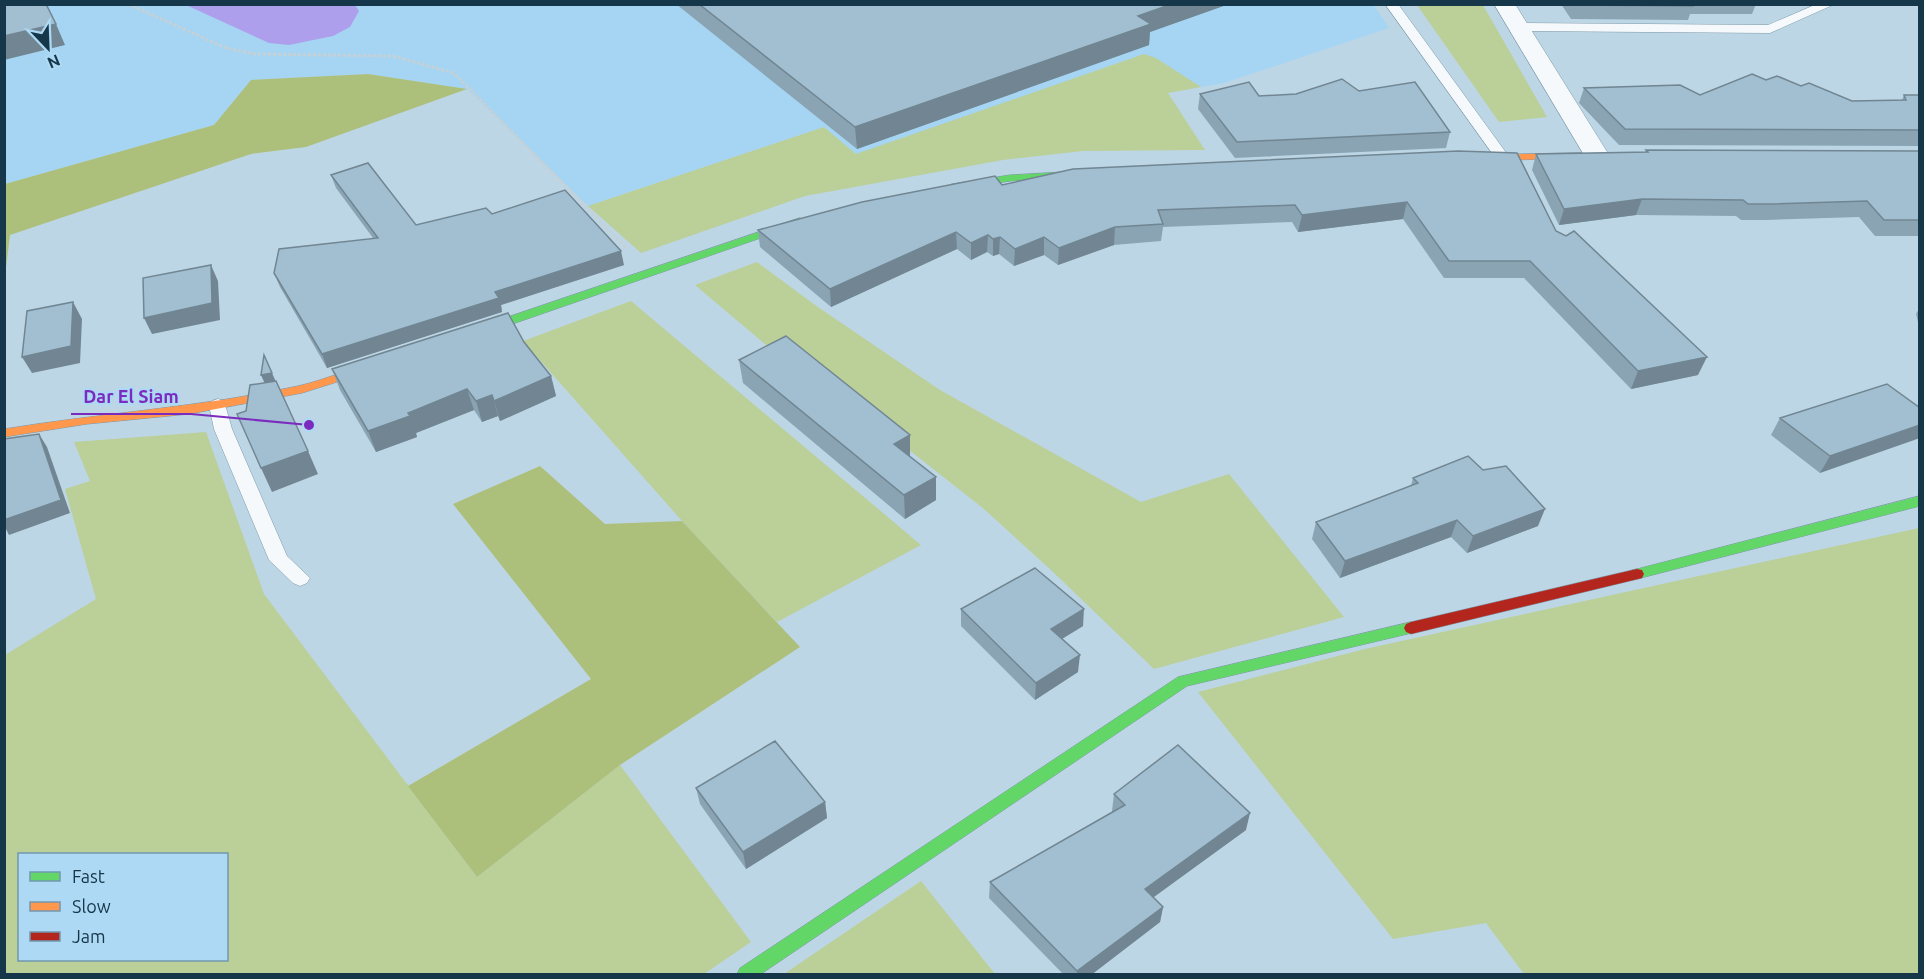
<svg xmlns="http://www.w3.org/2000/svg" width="1924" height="979" font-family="Ubuntu,sans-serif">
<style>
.built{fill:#a5d5f2}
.green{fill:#bbcf98;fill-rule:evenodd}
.forest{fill:#acc07c}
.water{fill:#ae9fed}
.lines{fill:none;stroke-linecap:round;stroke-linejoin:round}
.lane-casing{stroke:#7e99a8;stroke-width:1}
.street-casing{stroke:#7e99a8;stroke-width:1}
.fast-casing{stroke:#7e99a8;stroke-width:1}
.slow-casing{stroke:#7e99a8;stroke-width:1}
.jam-casing{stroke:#7e99a8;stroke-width:1}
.path{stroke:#c7d0d5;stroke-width:3;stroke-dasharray:3 2;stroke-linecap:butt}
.lane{fill:#f5f9fb;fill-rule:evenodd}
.street{fill:#f5f9fb;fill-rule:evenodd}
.fast{fill:#63d668;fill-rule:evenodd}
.slow{fill:#ff974d;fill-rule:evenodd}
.jam{fill:#b3261e;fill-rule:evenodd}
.wall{fill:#8aa4b4}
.shaded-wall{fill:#718692}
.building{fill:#a1bfd1;stroke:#718692;stroke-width:1.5}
.leader{fill:none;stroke:#7b2cbf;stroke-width:2}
.callout-dot{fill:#7b2cbf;stroke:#add9f5;stroke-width:2}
.callout-label{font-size:18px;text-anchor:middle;font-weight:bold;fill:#7b2cbf;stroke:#add9f5;stroke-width:4.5;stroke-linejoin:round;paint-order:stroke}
</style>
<rect width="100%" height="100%" fill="#bdd6e5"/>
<path class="built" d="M 1373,4 L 1389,28 L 1224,83 L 1201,87 L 1156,59 L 1144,54 L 856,155 L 824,127 L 588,206 L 467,89 L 368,74 L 251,80 L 214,125 L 5,184 L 5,5 Z"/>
<path class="green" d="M 1417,5 L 1483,5 L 1547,117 L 1499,122 Z
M 1144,54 L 1156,58 L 1201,87 L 1168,93 L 1205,150 L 1083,151 L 1003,160 L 805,196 L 641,253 L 588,206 L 824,127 L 856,154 Z
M 757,262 L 815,305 L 940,390 L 1141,502 L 1229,474 L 1344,617 L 1154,669 L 1052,571 L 984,509 L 786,353 L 778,355 L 695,285 Z
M 631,301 L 921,545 L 777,622 L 682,521 L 523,341 Z
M 206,432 L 264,594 L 477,877 L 620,765 L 751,942 L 704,974 L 5,974 L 5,655 L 96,599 L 65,489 L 90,481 L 74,442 ZM 20,854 L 226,854 L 226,960 L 20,960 Z
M 1919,528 L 1919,974 L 1524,974 L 1486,923 L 1393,939 L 1198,692 L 1365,649 Z
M 921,881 L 995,974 L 784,974 Z"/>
<path class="forest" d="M 368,74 L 467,89 L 306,147 L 251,154 L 10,235 L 5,276 L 5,184 L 214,125 L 251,80 Z
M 540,466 L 605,524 L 682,521 L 800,647 L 620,765 L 477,877 L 408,786 L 591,679 L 453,504 Z"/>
<path class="water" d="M 355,5 L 359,11 L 350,27 L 333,36 L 289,45 L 269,43 L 186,5 Z"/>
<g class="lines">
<defs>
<path id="lane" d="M 1385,4 L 1398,4 L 1507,154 L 1509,157 L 1507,160 L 1497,160 Z
M 1817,4 L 1835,4 L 1770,33 L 1517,31 L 1510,27 L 1517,23 L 1768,25 Z
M 218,399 L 224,401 L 232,429 L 287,556 L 310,578 L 307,583 L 300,586 L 293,583 L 269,560 L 214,429 L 209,405 L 212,401 Z"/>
<path id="street" d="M 1494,4 L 1515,4 L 1609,155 L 1605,160 L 1596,163 L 1587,160 Z"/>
<path id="fast" d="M 1083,171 L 1088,174 L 1087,176 L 1010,181 L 952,190 L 947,187 L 952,184 L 1010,175 Z
M 800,218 L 805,221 L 804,223 L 475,337 L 471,338 L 465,334 L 467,331 Z
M 1920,496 L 1920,506 L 1637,579 L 1632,578 L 1630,574 L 1632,570 L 1637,569 Z
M 1411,622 L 1416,624 L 1418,628 L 1416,632 L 1187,686 L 761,974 L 737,974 L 740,968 L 1178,677 Z"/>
<path id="slow" d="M 1581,153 L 1586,156 L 1585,158 L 1473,161 L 1468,158 L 1473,155 Z
M 377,361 L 383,365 L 381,368 L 302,393 L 189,414 L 87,424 L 4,437 L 4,429 C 102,413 202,407 298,386 C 325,380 351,368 377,361 Z"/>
<path id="jam" d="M 1637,569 L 1642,570 L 1644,574 L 1642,578 L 1411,634 L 1406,632 L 1404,628 L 1406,624 L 1411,622 Z"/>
</defs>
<use href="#lane" class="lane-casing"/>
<use href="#street" class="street-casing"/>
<use href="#fast" class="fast-casing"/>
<use href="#slow" class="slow-casing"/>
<use href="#jam" class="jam-casing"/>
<path class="path" d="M 128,4 L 226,48 L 255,54 L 393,56 L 454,73 L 626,248"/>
<use href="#lane" class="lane"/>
<use href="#street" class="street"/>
<use href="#fast" class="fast"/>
<use href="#slow" class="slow"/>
<use href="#jam" class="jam"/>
</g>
<path class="wall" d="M 676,4 L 1229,4 L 1150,32 L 1149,45 L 857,149 Z
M 1561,4 L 1756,4 L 1752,14 L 1690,14 L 1688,20 L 1571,19 Z
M 1766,80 L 1801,86 L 1852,101 L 1902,100 L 1904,95 L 1920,95 L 1920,146 L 1619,145 L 1579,103 L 1584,88 L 1700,95 Z
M 1359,91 L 1450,132 L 1446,148 L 1235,158 L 1198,109 L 1200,94 L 1259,96 Z
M 1646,150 L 1920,151 L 1920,236 L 1875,236 L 1859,217 L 1766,220 L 1741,220 L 1736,216 L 1636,215 L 1559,225 L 1532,170 L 1536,154 L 1645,152 Z
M 1458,151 L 1556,231 L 1698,375 L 1631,389 L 1524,278 L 1444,278 L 1403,219 L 1298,232 L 1292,222 L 1163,227 L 1161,241 L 1114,245 L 1058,265 L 1044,255 L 1014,266 L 999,254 L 993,256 L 987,252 L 971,260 L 957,249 L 831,307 L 760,247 L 758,230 L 1002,185 Z
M 331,175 L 416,225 L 492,214 L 624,265 L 501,305 L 502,312 L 327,368 L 280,287 L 274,273 L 373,238 L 336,188 Z
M 1920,307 L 1920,330 L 1916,314 Z
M 524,342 L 551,376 L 556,396 L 500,421 L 498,416 L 482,422 L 474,410 L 416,433 L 417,437 L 376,452 L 340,390 L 332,369 Z
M 739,360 L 910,435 L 910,457 L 936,500 L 905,519 L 743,383 Z
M 1920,408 L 1820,473 L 1771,435 L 1780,418 Z
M 1413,478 L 1538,526 L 1467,553 L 1451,537 L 1340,578 L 1312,539 L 1316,522 L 1411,486 Z
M 961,609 L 1083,626 L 1062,639 L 1078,672 L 1035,700 L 961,626 Z
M 696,788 L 825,802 L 827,818 L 746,869 L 700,804 Z
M 1114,794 L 1246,830 L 1153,897 L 1163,907 L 1160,922 L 1091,975 L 1064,975 L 989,898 L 990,882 L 1113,811 L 1112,811 Z"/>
<path class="shaded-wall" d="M 1172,4 L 1229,4 L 1150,32 L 1149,45 L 857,149 L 855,127 L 1138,16 Z
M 56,24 L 65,45 L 4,60 L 4,36 Z
M 1642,199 L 1636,215 L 1559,225 L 1564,209 Z
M 1407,202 L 1403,219 L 1298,232 L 1302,215 Z
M 1115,227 L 1114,245 L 1058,265 L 1059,248 Z
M 956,232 L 957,249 L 831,307 L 830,289 Z
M 988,235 L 987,252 L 971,260 L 971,243 Z
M 1000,237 L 999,254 L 993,256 L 993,239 Z
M 1044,237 L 1044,255 L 1014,266 L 1015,249 Z
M 621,251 L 624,265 L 501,305 L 502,312 L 327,368 L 322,354 L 495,292 Z
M 211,265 L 218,281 L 220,320 L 152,334 L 144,318 Z
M 73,302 L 82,319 L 80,363 L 32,373 L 22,357 Z
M 1707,357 L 1698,375 L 1631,389 L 1638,371 Z
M 272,373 L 276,382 L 265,384 L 261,375 Z
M 551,376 L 556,396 L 500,421 L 494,401 Z
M 467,389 L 474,410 L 416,433 L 417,437 L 376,452 L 368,431 L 408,413 Z
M 492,395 L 498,416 L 482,422 L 476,401 Z
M 1920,425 L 1920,438 L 1820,473 L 1830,456 Z
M 39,434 L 47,447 L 70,513 L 9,535 L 6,529 L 4,529 L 4,520 Z
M 910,435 L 910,458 L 894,444 Z
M 308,451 L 318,474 L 272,492 L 261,468 Z
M 936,477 L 936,500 L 905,519 L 904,495 Z
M 1545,509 L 1538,526 L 1467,553 L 1473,536 Z
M 1457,520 L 1451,537 L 1340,578 L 1345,561 Z
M 1084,609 L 1083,626 L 1050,646 L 1051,629 Z
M 1080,655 L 1078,672 L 1035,700 L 1036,683 Z
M 825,802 L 827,818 L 746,869 L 743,852 Z
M 1250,813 L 1246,830 L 1143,905 L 1145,889 Z
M 1163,907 L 1160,922 L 1091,975 L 1077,975 L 1077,971 Z"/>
<path class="building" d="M 4,4 L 46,4 L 56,24 L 4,36 Z
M 699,4 L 1172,4 L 1138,16 L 1151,24 L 855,127 Z
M 1575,4 L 1692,4 L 1693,6 L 1575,5 Z
M 1752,74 L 1766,80 L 1777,76 L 1801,86 L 1809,83 L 1852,101 L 1906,100 L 1904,95 L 1920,95 L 1920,130 L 1625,129 L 1584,88 L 1680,85 L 1700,95 Z
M 1342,79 L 1359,91 L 1415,82 L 1450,132 L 1237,142 L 1200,94 L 1249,82 L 1259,96 L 1296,94 Z
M 1646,150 L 1920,151 L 1920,220 L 1884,220 L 1867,201 L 1774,204 L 1748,204 L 1743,200 L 1642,199 L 1564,209 L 1536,154 L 1648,152 Z
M 1458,151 L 1517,153 L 1556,231 L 1566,236 L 1574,231 L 1707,357 L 1638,371 L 1530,261 L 1449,261 L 1407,202 L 1302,215 L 1295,205 L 1158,210 L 1163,224 L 1115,227 L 1059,248 L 1044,237 L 1015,249 L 1000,237 L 993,239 L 988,235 L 971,243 L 956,232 L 830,289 L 758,230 L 862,202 L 995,176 L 1002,185 L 1073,169 Z
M 368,163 L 416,225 L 486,208 L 492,214 L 565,190 L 621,251 L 495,292 L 499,298 L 322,354 L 274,273 L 279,249 L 378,238 L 331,175 Z
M 211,265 L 212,303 L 144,318 L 143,278 Z
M 73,302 L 71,346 L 22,357 L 27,311 Z
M 508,313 L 524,342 L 551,376 L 494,401 L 492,395 L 476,401 L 467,389 L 408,413 L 410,416 L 368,431 L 332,369 Z
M 786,336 L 910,435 L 894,444 L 936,477 L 904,495 L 739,360 Z
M 264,355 L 272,373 L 261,375 Z
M 276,381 L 308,451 L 261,468 L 237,414 L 246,411 L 250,385 Z
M 1887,384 L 1920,408 L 1920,425 L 1830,456 L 1780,418 Z
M 39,434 L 61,500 L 4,520 L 4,439 Z
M 1468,456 L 1483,470 L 1506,466 L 1545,509 L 1473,536 L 1457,520 L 1345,561 L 1316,522 L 1418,483 L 1413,478 Z
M 1035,568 L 1084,609 L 1051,629 L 1080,655 L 1036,683 L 961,609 Z
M 775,741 L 825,802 L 743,852 L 696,788 Z
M 1178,745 L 1250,813 L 1145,889 L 1163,907 L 1077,971 L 990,882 L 1125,805 L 1114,794 Z"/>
<path class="leader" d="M309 425L191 414H71"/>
<circle class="callout-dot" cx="309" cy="425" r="6"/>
<g class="callout-label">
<text x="131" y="403">Dar El Siam</text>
</g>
<rect width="1924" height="979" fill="none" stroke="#163649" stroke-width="12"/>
<rect x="18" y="853" width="210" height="108" fill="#add9f5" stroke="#7198b0" stroke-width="1.5"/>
<rect x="30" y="872" width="30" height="9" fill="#63d668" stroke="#7198b0" stroke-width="1.5"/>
<text x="72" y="883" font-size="18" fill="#163649">Fast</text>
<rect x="30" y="902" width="30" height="9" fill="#ff974d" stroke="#7198b0" stroke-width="1.5"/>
<text x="72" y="913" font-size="18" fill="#163649">Slow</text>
<rect x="30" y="932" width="30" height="9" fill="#b3261e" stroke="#7198b0" stroke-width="1.5"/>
<text x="72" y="943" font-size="18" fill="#163649">Jam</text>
<g transform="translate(48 48) rotate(157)" stroke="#add9f5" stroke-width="4.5" paint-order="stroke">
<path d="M0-4.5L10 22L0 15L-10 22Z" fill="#163649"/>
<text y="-9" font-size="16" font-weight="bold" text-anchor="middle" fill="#163649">N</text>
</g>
</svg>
